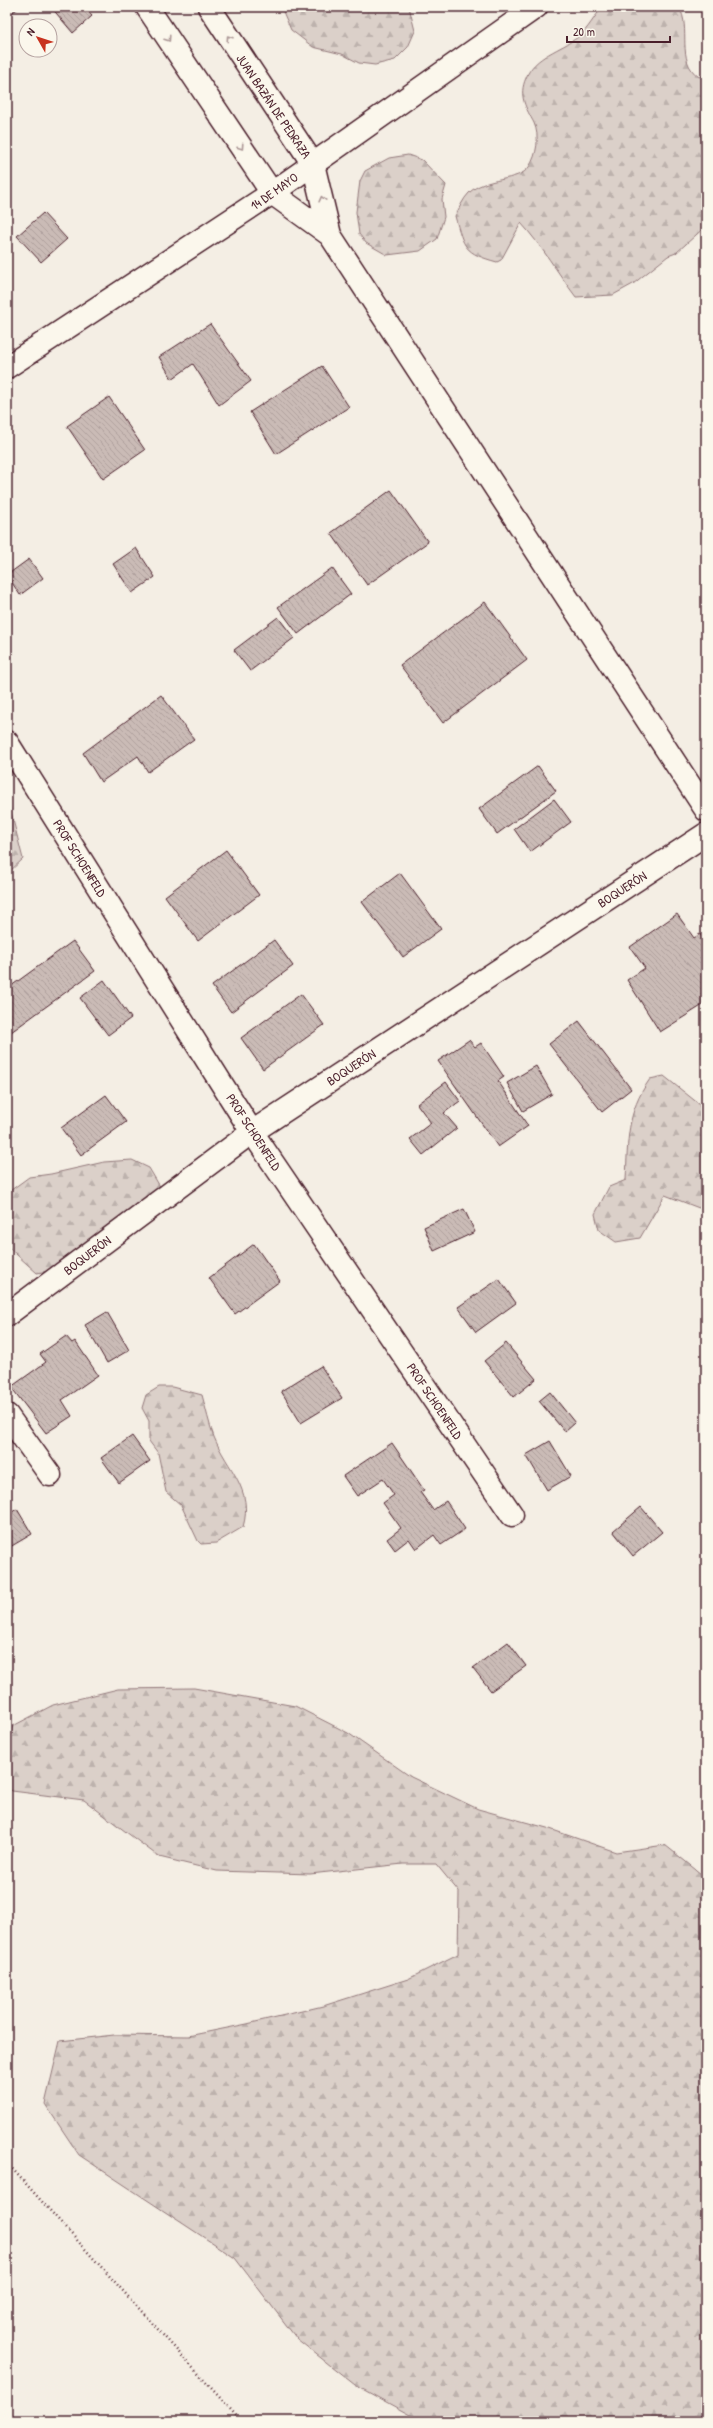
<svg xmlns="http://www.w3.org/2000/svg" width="713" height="2428" font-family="'Patrick Hand',sans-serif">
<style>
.forest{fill:url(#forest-firs);stroke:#92787a}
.building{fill:url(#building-back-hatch);stroke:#4a1f2b}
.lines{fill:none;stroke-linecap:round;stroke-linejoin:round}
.street-casing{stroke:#4a1f2b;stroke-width:25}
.secondary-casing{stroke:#4a1f2b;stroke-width:25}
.path{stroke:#4a1f2b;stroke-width:2.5;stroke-dasharray:1 3;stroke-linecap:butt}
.street{stroke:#fbf7ec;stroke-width:22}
.secondary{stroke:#fbf7ec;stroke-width:22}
.oneway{stroke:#ab9695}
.labels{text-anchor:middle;stroke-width:3.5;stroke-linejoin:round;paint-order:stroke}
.street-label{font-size:13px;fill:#4a1f2b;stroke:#fbf7ec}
</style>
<defs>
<pattern id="forest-firs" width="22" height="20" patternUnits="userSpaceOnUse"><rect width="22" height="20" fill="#dbd0c9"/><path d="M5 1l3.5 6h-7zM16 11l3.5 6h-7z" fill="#bdb2ad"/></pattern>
<pattern id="building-back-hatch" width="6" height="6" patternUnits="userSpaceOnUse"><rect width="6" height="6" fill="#cabbb6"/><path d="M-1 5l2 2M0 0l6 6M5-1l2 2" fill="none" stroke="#afa09d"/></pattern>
</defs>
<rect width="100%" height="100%" fill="#f4eee4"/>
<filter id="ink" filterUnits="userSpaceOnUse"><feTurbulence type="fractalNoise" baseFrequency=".025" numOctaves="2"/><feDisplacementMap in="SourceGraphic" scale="8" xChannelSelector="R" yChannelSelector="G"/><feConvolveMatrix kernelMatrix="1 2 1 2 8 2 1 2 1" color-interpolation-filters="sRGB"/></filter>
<g filter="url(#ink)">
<path class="forest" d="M 281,7 L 409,7 L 415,31 L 408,47 L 395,60 L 375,65 L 359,63 L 342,54 L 313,47 L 291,30 Z
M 603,7 L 679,7 C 692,29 675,60 699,77 L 706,74 L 706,226 L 676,253 L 668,256 L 633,284 L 613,295 L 576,297 C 557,272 542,246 521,223 L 501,260 L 497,262 C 464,253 464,248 455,216 C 459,209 463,199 469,193 C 484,177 519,182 529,167 C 537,155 540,136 534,123 C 526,108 518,96 526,78 C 534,56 561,50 578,37 C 588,30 594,16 603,7 Z
M 408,155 L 422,160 L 446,185 L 442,199 L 444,217 L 437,239 L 420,251 L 387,255 L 366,243 L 359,234 L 356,212 L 360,181 L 365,171 L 389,158 Z
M 7,804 L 10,808 L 23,859 L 9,872 L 7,872 Z
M 664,1076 L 699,1104 L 706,1124 L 706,1202 L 699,1208 L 665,1195 L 640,1238 L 616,1242 L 599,1230 L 595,1214 L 609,1187 L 626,1180 C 628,1140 626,1113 650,1079 Z
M 132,1160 L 149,1168 L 165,1195 L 66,1268 L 37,1273 L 7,1246 L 7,1193 L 29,1177 L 51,1174 L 104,1162 Z
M 159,1387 L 172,1387 L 202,1395 C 206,1409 209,1424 214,1437 C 227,1469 254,1489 243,1527 L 216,1543 L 201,1544 L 198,1541 L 181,1505 L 166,1492 L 158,1453 L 149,1441 L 149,1421 L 142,1408 L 146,1395 Z
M 194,1688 L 295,1706 L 348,1733 L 411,1777 L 478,1809 L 547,1828 L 616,1852 L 665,1845 L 706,1878 L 706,2421 L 421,2421 L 355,2385 L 297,2339 L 235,2258 L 79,2155 L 45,2104 L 60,2041 L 114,2035 L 188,2036 L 247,2024 L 323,2006 L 408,1979 L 458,1954 L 459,1892 L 436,1864 L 403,1864 L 310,1874 L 217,1871 L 159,1857 L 84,1800 L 12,1791 L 7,1787 L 7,1739 L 13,1726 L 53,1705 L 118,1689 Z"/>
<path class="building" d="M 7,7 L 20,7 L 7,16 Z
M 51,7 L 84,7 L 92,16 L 73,33 Z
M 43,213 L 67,239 L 41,262 L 17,236 Z
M 210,324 L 251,381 L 219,405 L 193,364 L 172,379 L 159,357 Z
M 322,366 L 349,407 L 276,454 L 250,412 Z
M 109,397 L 145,450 L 103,479 L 67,426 Z
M 391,490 L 428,542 L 367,585 L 331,533 Z
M 136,548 L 155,577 L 132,593 L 113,564 Z
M 29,559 L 43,578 L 20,595 L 7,575 Z
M 332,568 L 351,594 L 298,634 L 278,607 Z
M 485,602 L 527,660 L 443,723 L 400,665 Z
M 278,617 L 294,638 L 250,671 L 234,650 Z
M 161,695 L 194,739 L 148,772 L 138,756 L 101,782 L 83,753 Z
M 538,766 L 556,791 L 497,834 L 479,809 Z
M 554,799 L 571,822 L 530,852 L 514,829 Z
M 226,850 L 259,895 L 198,941 L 165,896 Z
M 400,873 L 441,929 L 403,957 L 362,902 Z
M 677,914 L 694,938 L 700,934 L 706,944 L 706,1003 L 660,1032 L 627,980 L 645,968 L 630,947 Z
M 274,940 L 293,966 L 231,1012 L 212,986 Z
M 73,941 L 95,971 L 7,1035 L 7,989 Z
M 104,980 L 131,1018 L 108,1035 L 80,998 Z
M 301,994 L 324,1025 L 263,1069 L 241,1038 Z
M 579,1021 L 631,1089 L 602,1112 L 549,1044 Z
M 469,1040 L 475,1047 L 481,1043 L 504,1077 L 498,1081 L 528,1126 L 498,1147 L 438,1061 Z
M 536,1066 L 552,1094 L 523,1111 L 507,1083 Z
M 446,1082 L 460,1101 L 444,1113 L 457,1128 L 423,1155 L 410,1139 L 431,1123 L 417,1104 Z
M 106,1095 L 126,1122 L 81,1155 L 61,1128 Z
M 464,1209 L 475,1232 L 434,1251 L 424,1227 Z
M 254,1244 L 280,1281 L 235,1314 L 209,1278 Z
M 499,1279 L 516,1303 L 476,1332 L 458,1307 Z
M 107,1312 L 129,1350 L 107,1363 L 85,1325 Z
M 66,1336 L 72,1343 L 75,1341 L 98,1375 L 62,1400 L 72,1416 L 46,1433 L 11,1387 L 46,1362 L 40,1354 Z
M 506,1343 L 536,1379 L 514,1397 L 484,1361 Z
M 321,1366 L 342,1398 L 301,1423 L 281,1391 Z
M 550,1392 L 575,1423 L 565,1432 L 539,1401 Z
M 132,1436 L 150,1461 L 119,1483 L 101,1458 Z
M 550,1441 L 571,1476 L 547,1490 L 526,1455 Z
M 392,1443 L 424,1490 L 420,1492 L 433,1510 L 446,1501 L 465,1529 L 441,1545 L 434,1535 L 416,1549 L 409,1539 L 395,1550 L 387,1539 L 401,1528 L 383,1503 L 394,1495 L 383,1479 L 357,1496 L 343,1476 Z
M 641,1507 L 662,1532 L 633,1556 L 613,1531 Z
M 17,1509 L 32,1534 L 10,1547 L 7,1543 L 7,1515 Z
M 508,1642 L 526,1666 L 491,1691 L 473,1668 Z"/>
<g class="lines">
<defs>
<path id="street" d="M 147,7 L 272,193 L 330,235 L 706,810
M 209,7 L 313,164 L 330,235
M 7,742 L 252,1132 L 512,1515
M 7,1315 L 252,1132 L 706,834
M 7,1415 L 50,1475"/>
<path id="secondary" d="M 7,367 L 272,193 L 536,7"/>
</defs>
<use href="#street" class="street-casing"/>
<use href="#secondary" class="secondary-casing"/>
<path class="path" d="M 7,2163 L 241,2421"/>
<use href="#street" class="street"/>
<use href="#secondary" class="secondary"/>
</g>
<defs><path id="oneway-chevron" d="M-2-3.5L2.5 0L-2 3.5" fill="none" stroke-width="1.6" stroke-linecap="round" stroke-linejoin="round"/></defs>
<g class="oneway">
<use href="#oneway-chevron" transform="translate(229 38) rotate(-124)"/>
<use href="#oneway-chevron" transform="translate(168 39) rotate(56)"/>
<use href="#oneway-chevron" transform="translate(241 147) rotate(56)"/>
<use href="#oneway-chevron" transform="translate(322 199) rotate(-104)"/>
</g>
</g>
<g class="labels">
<g class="street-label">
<text transform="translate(274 106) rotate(56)" y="5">JUAN BAZÁN DE PEDRAZA</text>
<text transform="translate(274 191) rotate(-35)" y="5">14 DE MAYO</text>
<text transform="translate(80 858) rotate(58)" y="5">PROF SCHOENFELD</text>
<text transform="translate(622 889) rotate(-33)" y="5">BOQUERÓN</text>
<text transform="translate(351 1067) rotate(-33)" y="5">BOQUERÓN</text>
<text transform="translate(254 1132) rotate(57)" y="5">PROF SCHOENFELD</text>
<text transform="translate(87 1255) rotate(-37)" y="5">BOQUERÓN</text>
<text transform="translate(435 1401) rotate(56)" y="5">PROF SCHOENFELD</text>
</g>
</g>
<rect width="713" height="2428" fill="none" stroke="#fbf7ec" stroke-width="24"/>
<rect x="12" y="12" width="689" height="2404" fill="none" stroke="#4a1f2b" stroke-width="1.5" filter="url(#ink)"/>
<g transform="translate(38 38) rotate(309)"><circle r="19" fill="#fbf7ec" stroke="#b4a19f"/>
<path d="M0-3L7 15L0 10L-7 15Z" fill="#c8321e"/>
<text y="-6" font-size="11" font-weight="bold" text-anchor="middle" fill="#4a1f2b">N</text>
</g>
<path d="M567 36v6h103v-6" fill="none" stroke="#4a1f2b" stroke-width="2"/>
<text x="573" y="36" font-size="12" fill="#4a1f2b" stroke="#fbf7ec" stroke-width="3" paint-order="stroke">20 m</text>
</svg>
